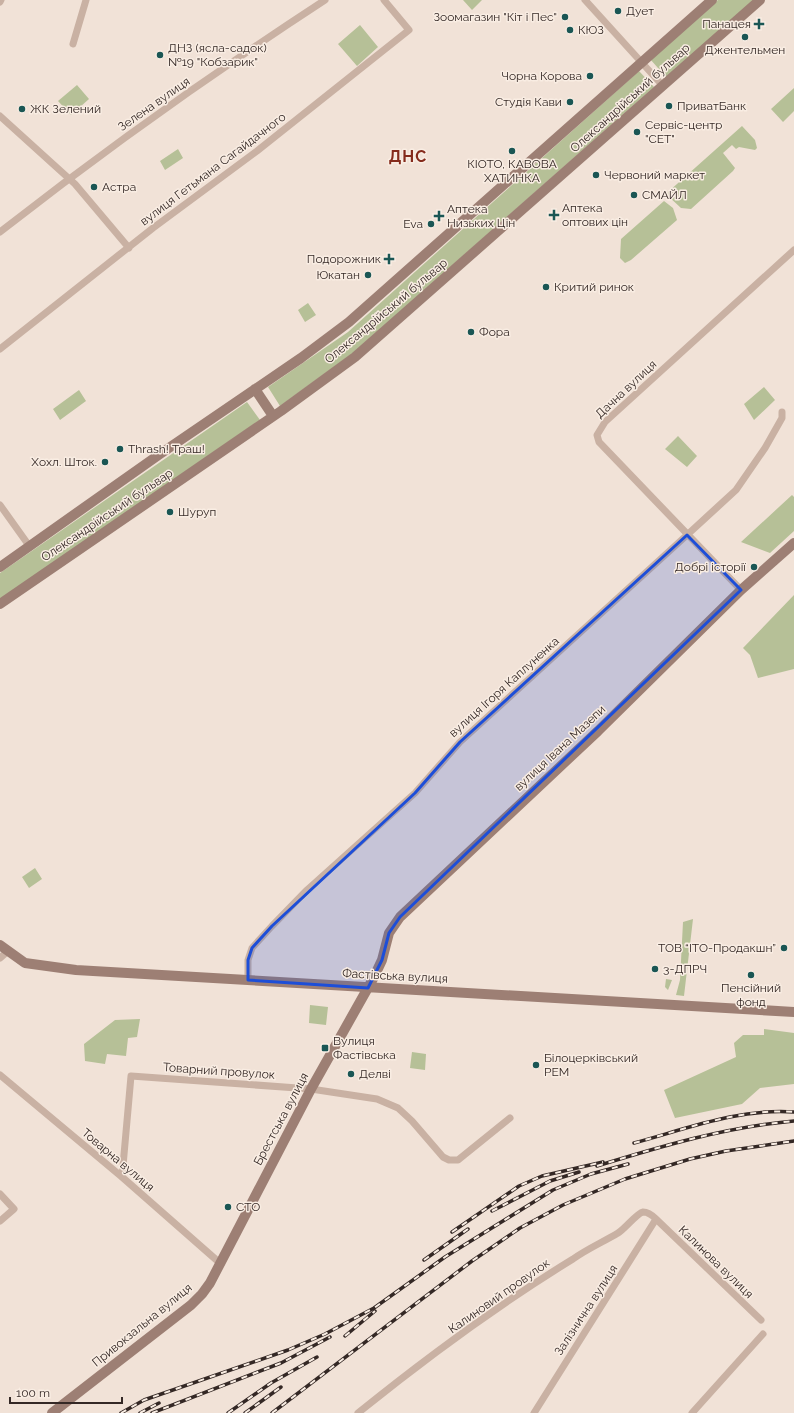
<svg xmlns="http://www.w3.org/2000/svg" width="794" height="1413" font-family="Raleway,sans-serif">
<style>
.green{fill:#b6c097}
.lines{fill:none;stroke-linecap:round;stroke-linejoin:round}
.street{stroke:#c9b1a3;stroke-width:7}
.secondary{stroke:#9d7f74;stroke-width:10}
.rail-casing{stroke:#342825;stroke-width:3.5}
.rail{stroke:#f9ede3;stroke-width:2;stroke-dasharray:6;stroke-linecap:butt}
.marked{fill:#1d4ed8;fill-opacity:0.2;stroke:#1d4ed8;stroke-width:3;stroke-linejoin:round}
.poi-dot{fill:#1a5654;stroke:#f9ede3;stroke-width:1.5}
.labels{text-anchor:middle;stroke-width:3;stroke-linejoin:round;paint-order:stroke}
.poi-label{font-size:12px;fill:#342825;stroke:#f9ede3;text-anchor:start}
.street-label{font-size:12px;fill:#342825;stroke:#f9ede3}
.district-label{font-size:16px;font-weight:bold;letter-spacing:1px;fill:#852b1c;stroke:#f9ede3}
</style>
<rect width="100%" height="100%" fill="#f1e2d7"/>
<path class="green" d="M 463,0 L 482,0 L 472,10 Z
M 718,0 L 754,0 L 666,77 L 650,59 Z
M 360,25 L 378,47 L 357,66 L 338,44 Z
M 639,71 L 654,87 L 353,353 L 280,406 L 268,387 L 348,332 Z
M 77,85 L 89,99 L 71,115 L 58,101 Z
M 794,88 L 794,111 L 783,122 L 771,109 Z
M 742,126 L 755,140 L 757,148 L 755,150 L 739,147 L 736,149 L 732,145 L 723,153 L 735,168 L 733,171 L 691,209 L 681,208 L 667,195 L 668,192 Z
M 178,149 L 183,158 L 165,170 L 160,161 Z
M 664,201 L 673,208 L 677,220 L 631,260 L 625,263 L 620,258 L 621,239 Z
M 308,303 L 316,315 L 305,322 L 298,310 Z
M 764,387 L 775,400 L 754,420 L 744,404 Z
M 79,390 L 86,401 L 60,420 L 53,409 Z
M 247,402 L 260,420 L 0,599 L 0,573 Z
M 678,436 L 697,456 L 687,467 L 665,449 Z
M 792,495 L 794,497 L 794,531 L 770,553 L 741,542 Z
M 794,595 L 794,669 L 758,678 L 750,655 L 743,648 Z
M 35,868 L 42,879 L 29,888 L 22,877 Z
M 693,919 L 684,996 L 676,995 L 680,980 L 683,922 Z
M 666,979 L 672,980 L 668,990 L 665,987 Z
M 310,1005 L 328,1007 L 326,1025 L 309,1023 Z
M 140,1019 L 137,1037 L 128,1038 L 126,1056 L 107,1054 L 105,1064 L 85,1061 L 84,1044 L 115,1020 Z
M 764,1029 L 794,1033 L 794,1084 L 760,1088 L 742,1104 L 675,1118 L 664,1090 L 736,1057 L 734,1043 L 743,1035 L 764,1035 Z
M 412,1052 L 426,1054 L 425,1070 L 410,1068 Z"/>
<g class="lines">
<path class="street" d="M 585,0 L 663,86
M 0,2 L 1,0
M 73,44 L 86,0
M 0,116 L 75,184 L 129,248
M 0,232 C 105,150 213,73 325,0
M 0,349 L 153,228 L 257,151 L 409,30 L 384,0
M 0,505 L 30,547
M 741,590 L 599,442 L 597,435 L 605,422 L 794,250
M 0,958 L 8,951
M 248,980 L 248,960 L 252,948 L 272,926 L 307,890 L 415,793 L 460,742 L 687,535 L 736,490 L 765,448 L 782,418 L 782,412
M 0,1075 L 122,1177 L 221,1264
M 122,1177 L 131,1076 L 311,1089 L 377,1099 L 398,1108 L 412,1121 L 443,1157 L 449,1160 L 458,1160 L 510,1118
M 0,1194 L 14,1209 L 0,1221
M 358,1413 C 426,1358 498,1305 573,1259 C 587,1249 603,1242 618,1233 C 624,1230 637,1213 643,1212 C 648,1212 653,1216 656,1219 L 761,1320
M 534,1413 L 656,1219
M 692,1413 L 763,1334"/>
<path class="secondary" d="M 255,389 L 273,416
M 0,567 L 160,454 L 301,358 L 349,322 L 712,0
M 0,604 L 281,411 L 355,357 L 760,0
M 0,945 L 25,963 L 76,970 L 794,1012
M 52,1413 L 191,1305 L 202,1294 L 210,1283 L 311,1089 L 374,977 L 382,960 L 389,933 L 400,917 L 598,731 L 741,590 L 794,543"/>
<defs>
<path id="rail" d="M 634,1143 C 686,1129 740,1108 794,1112
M 597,1166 C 662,1146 726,1127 794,1121
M 492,1211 L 550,1181 L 579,1172
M 452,1232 L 519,1186 L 542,1176 L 603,1162
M 424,1260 L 468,1229
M 345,1336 L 375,1311
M 121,1413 L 144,1400 L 288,1350 L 325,1334 L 374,1308 L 445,1257 L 553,1190 L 591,1174 L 628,1164
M 140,1413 L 159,1403
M 152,1413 L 281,1363 L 330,1337
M 228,1413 L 271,1383 L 317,1357
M 245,1413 L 281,1387
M 272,1413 L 472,1261 L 520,1228 L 563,1205 L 625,1179 L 690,1159 L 726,1151 L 794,1141"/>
</defs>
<use href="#rail" class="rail-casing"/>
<use href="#rail" class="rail"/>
</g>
<path class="marked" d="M 687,535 L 741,590 L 400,917 L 389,933 L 382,960 L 368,988 L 248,980 L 248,960 L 252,948 L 272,926 L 415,793 L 460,742 Z"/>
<g class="poi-dot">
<circle cx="618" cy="11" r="4"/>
<circle cx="565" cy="17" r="4"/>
<path d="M757 18h4v4h4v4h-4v4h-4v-4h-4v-4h4z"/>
<circle cx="570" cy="30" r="4"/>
<circle cx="745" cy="37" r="4"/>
<circle cx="160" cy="55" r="4"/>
<circle cx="590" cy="76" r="4"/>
<circle cx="570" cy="102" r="4"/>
<circle cx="669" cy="106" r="4"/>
<circle cx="22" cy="109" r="4"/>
<circle cx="637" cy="132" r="4"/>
<circle cx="512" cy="151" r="4"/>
<circle cx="596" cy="175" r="4"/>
<circle cx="94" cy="187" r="4"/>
<circle cx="634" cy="195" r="4"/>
<path d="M552 209h4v4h4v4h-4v4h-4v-4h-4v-4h4z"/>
<path d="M437 210h4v4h4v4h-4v4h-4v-4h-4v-4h4z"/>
<circle cx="431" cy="224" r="4"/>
<path d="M387 253h4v4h4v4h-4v4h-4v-4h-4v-4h4z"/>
<circle cx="368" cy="275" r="4"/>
<circle cx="546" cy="287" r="4"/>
<circle cx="471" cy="332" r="4"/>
<circle cx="120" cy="449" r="4"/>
<circle cx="105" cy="462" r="4"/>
<circle cx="170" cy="512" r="4"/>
<circle cx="754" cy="567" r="4"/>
<circle cx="784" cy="948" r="4"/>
<circle cx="655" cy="969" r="4"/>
<circle cx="751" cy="975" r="4"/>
<rect x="321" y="1044" width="8" height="8" rx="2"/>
<circle cx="536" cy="1065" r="4"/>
<circle cx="351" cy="1074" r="4"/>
<circle cx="228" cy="1207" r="4"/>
</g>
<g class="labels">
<g class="poi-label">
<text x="626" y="15">Дует</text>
<text x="557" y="21" text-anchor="end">Зоомагазин "Кіт і Пес"</text>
<text x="751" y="28" text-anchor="end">Панацея</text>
<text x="578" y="34">КЮЗ</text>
<text x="168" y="52">ДНЗ (ясла-садок)<tspan x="168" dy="14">№19 "Кобзарик"</tspan></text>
<text x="745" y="54" text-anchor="middle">Джентельмен</text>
<text x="582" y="80" text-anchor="end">Чорна Корова</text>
<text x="562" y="106" text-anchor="end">Студія Кави</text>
<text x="677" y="110">ПриватБанк</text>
<text x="30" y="113">ЖК Зелений</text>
<text x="645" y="129">Сервіс-центр<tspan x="645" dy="14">"СЕТ"</tspan></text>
<text x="512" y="168" text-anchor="middle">КІОТО, КАВОВА<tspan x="512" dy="14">ХАТИНКА</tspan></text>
<text x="604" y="179">Червоний маркет</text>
<text x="102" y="191">Астра</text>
<text x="642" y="199">СМАЙЛ</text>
<text x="562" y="212">Аптека<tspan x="562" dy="14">оптових цін</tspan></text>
<text x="447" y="213">Аптека<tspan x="447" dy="14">Низьких Цін</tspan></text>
<text x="423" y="228" text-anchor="end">Eva</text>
<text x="381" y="263" text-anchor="end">Подорожник</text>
<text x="360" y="279" text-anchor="end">Юкатан</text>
<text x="554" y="291">Критий ринок</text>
<text x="479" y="336">Фора</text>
<text x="128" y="453">Thrash! Траш!</text>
<text x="97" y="466" text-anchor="end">Хохл. Шток.</text>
<text x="178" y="516">Шуруп</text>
<text x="746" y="571" text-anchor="end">Добрі історії</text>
<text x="776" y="952" text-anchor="end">ТОВ “ІТО-Продакшн”</text>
<text x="663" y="973">3-ДПРЧ</text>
<text x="751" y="992" text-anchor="middle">Пенсійний<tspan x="751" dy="14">фонд</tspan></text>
<text x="333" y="1045">Вулиця<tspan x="333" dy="14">Фастівська</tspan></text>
<text x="544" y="1062">Білоцерківський<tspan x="544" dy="14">РЕМ</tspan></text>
<text x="359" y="1078">Делві</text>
<text x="236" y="1211">СТО</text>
</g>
<g class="street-label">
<text transform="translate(630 98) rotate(-42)" y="4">Олександрійський бульвар</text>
<text transform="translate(154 104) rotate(-35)" y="4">Зелена вулиця</text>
<text transform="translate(213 169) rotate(-37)" y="4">вулиця Гетьмана Сагайдачного</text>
<text transform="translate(386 311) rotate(-40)" y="4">Олександрійський бульвар</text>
<text transform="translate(626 389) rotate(-43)" y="4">Дачна вулиця</text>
<text transform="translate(107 515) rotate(-34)" y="4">Олександрійський бульвар</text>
<text transform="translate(504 687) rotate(-42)" y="4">вулиця Ігоря Каплуненка</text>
<text transform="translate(560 748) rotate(-43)" y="4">вулиця Івана Мазепи</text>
<text transform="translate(395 976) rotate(3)" y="4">Фастівська вулиця</text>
<text transform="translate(219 1071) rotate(4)" y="4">Товарний провулок</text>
<text transform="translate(281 1119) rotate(-62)" y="4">Брестська вулиця</text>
<text transform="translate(118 1160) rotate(40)" y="4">Товарна вулиця</text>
<text transform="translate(716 1262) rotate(44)" y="4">Калинова вулиця</text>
<text transform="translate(499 1296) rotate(-35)" y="4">Калиновий провулок</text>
<text transform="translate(586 1310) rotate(-57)" y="4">Залізнична вулиця</text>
<text transform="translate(142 1325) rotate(-39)" y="4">Привокзальна вулиця</text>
</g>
<g class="district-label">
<text x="408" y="162">ДНС</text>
</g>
</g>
<path d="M10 1397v6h112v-6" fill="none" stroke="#342825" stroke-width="2"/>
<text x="16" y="1397" font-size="12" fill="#342825" stroke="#f9ede3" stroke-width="3" paint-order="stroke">100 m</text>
</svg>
